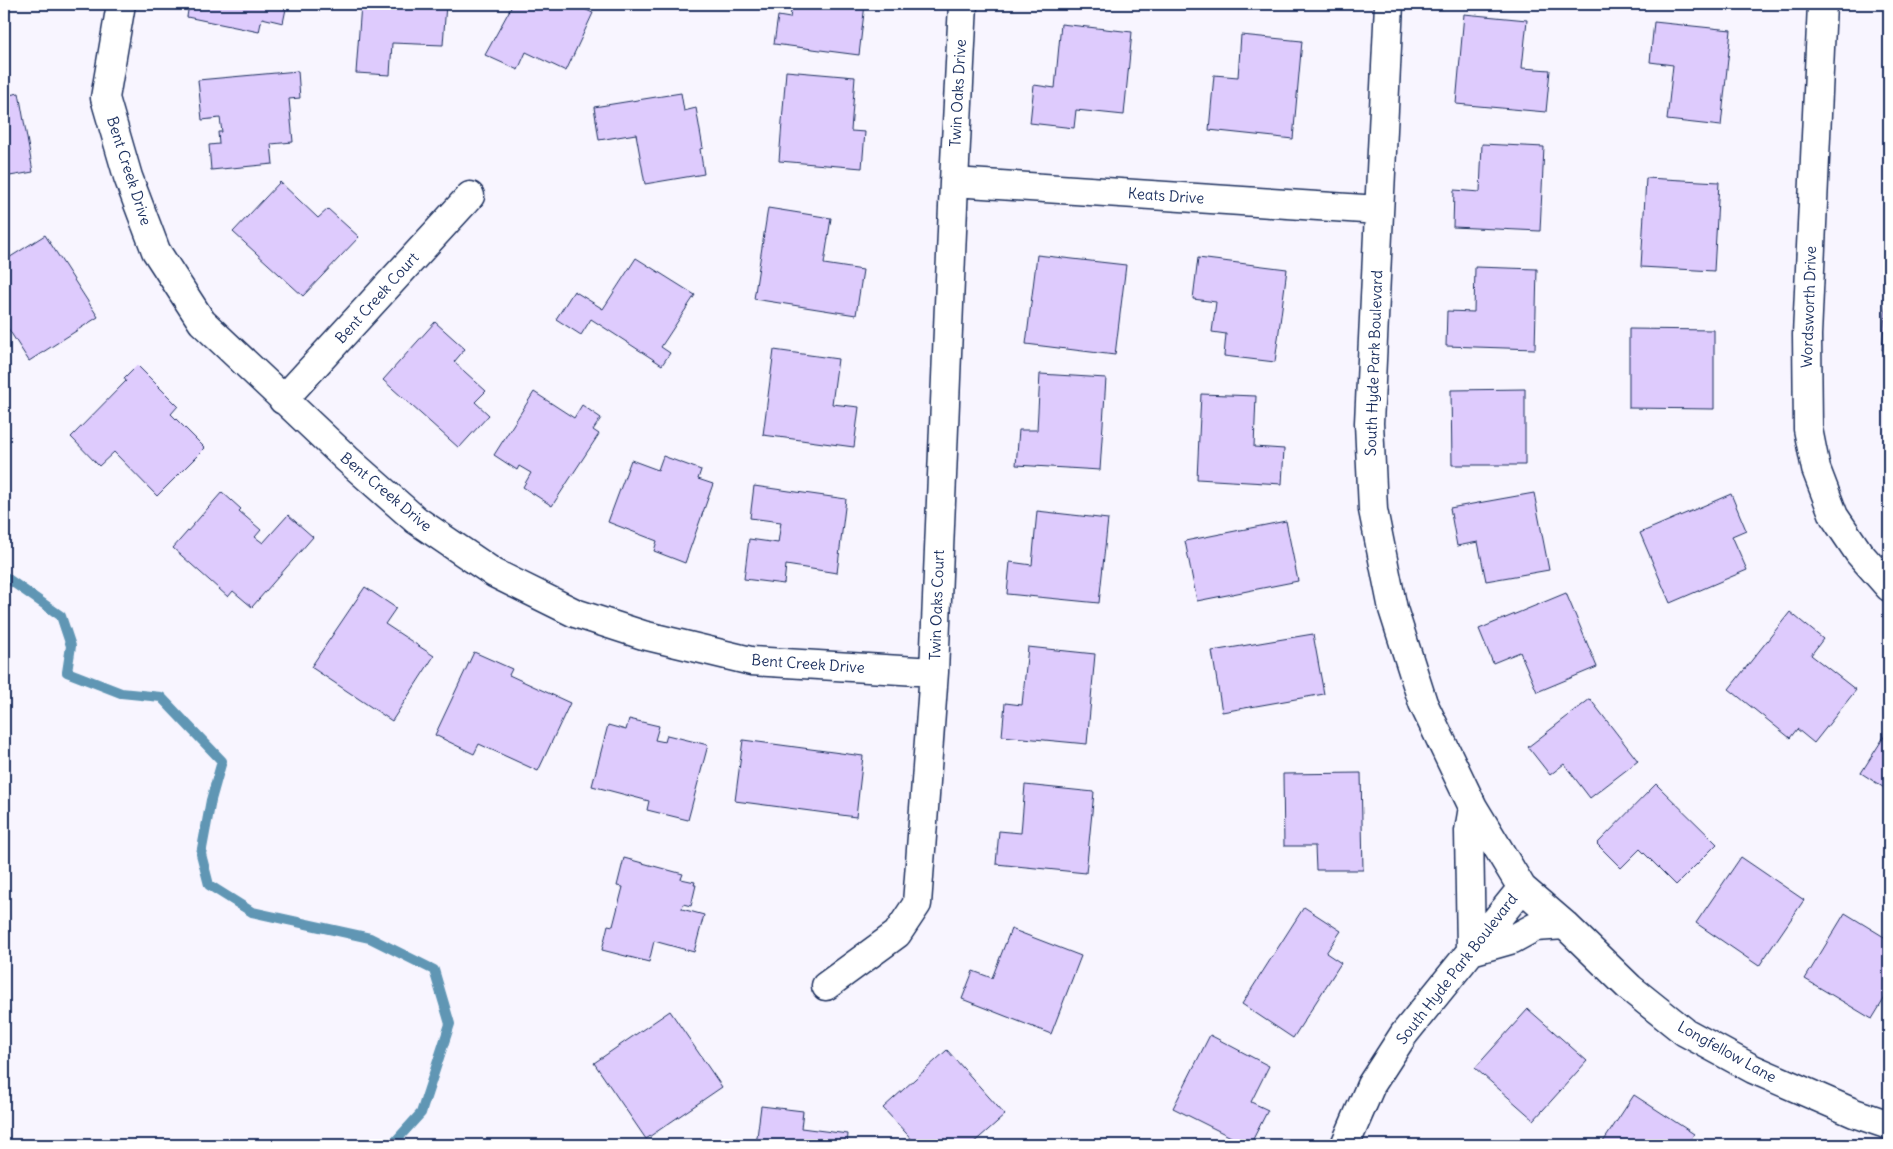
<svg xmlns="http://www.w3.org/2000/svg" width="1893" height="1149" font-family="Delius,sans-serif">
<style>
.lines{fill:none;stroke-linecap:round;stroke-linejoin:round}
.stream{stroke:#6096b4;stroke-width:10}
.building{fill:#decbfd;stroke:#1b2f5e}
.street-casing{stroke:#1b2f5e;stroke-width:31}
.street{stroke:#fff;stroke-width:28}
.labels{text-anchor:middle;stroke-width:5;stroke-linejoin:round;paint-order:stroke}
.street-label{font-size:15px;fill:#1b2f5e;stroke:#fff}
</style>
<rect width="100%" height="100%" fill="#f8f5ff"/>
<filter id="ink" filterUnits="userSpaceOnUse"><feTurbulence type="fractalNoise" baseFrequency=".02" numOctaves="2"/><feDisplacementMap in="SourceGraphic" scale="10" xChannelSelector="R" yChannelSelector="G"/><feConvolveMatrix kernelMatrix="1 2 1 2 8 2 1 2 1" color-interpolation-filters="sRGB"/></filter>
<g filter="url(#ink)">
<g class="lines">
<path class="stream" d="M 4,576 L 61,616 L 71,646 L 67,672 L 121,693 L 161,697 L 222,761 L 211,800 L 201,854 L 209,885 L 252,912 L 370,938 L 434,970 L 450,1024 L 421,1113 L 392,1145"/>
</g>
<path class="building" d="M 189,4 L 287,4 L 283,23 L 262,18 L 259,32 L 187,17 Z
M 361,4 L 446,4 L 443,45 L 392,43 L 390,75 L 356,73 Z
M 513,4 L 573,4 L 593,13 L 566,71 L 526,52 L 518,70 L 485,55 Z
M 792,4 L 865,4 L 859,55 L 774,44 L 778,16 L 790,18 Z
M 1464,14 L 1527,20 L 1522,68 L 1550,70 L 1546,112 L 1456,104 Z
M 1654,22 L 1731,30 L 1721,126 L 1667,120 L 1673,65 L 1650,62 Z
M 1061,24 L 1132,32 L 1124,115 L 1076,110 L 1074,128 L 1030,123 L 1034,85 L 1055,88 Z
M 1241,35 L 1302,41 L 1293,139 L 1209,130 L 1214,75 L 1238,77 Z
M 298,71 L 300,98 L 289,99 L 293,142 L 271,144 L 273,164 L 211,170 L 209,145 L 219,144 L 218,132 L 222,132 L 220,118 L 202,120 L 198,80 Z
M 786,71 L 855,77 L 851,131 L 865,132 L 862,168 L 779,161 Z
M 19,93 L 33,172 L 4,177 L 4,96 Z
M 681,93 L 684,111 L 696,108 L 703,148 L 700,149 L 704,174 L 645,184 L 636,134 L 599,140 L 594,107 Z
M 1482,144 L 1544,147 L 1540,231 L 1453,227 L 1454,190 L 1480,192 Z
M 1889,149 L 1889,231 L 1888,231 Z
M 1646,178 L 1719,182 L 1714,271 L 1641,267 Z
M 280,182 L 318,218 L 328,209 L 359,237 L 303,296 L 233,232 Z
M 768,208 L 831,218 L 824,264 L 863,270 L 856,315 L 754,299 Z
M 45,235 L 98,317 L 29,361 L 4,322 L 4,261 Z
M 1037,255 L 1126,265 L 1115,355 L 1026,344 Z
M 636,258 L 695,295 L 661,347 L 670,353 L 662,365 L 591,319 L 581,335 L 556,319 L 574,291 L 603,309 Z
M 1198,258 L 1287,269 L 1275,362 L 1224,356 L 1226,334 L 1212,332 L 1216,302 L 1193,299 Z
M 1475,267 L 1537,269 L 1535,349 L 1446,346 L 1447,311 L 1474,312 Z
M 1888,272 L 1889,272 L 1889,350 L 1882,350 Z
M 435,322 L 465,349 L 454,362 L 486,391 L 475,402 L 489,415 L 459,448 L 383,380 Z
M 1629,329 L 1714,330 L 1714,409 L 1629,408 Z
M 774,350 L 838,359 L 832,404 L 859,407 L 854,447 L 763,435 Z
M 137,365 L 178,406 L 171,414 L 205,448 L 157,496 L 114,452 L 99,466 L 71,437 L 126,381 L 124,378 Z
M 1040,374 L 1106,378 L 1100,470 L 1016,465 L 1019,430 L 1037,430 Z
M 1525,389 L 1525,465 L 1452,465 L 1451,390 Z
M 534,392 L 574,418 L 582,405 L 601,418 L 593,430 L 599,434 L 552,506 L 523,487 L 531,473 L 519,466 L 517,470 L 494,455 Z
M 1201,394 L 1256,396 L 1254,447 L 1284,449 L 1282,484 L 1197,479 Z
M 663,456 L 701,470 L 698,479 L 713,484 L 685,563 L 654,551 L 657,541 L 608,522 L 631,460 L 658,470 Z
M 754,486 L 846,499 L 837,573 L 786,565 L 784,584 L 744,579 L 749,539 L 778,543 L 781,522 L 750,518 Z
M 222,492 L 241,509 L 239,511 L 261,530 L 255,537 L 263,543 L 288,515 L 313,537 L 252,607 L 233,591 L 228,597 L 173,548 Z
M 1534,493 L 1549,570 L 1486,581 L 1478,542 L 1457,546 L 1450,508 Z
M 1731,494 L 1746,530 L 1732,536 L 1747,570 L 1670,603 L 1640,533 Z
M 1037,511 L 1108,519 L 1099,603 L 1007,594 L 1010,562 L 1032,565 Z
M 1286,521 L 1298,581 L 1197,601 L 1185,541 Z
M 365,587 L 396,608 L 385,624 L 434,656 L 392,721 L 311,667 Z
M 1566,593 L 1597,667 L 1537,692 L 1520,652 L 1493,663 L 1479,629 Z
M 1790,612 L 1823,639 L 1811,655 L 1856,690 L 1814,743 L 1797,729 L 1790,738 L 1729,689 Z
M 1313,634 L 1324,694 L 1222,712 L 1212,651 Z
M 1028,647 L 1095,654 L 1087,744 L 1002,736 L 1005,703 L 1022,705 Z
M 474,652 L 512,669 L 509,675 L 570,703 L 538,771 L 479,744 L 474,754 L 435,735 Z
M 1590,699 L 1638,761 L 1590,798 L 1564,764 L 1550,775 L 1528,747 Z
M 629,719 L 659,726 L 655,740 L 665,742 L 667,735 L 708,745 L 688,820 L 647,810 L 649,801 L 592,786 L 608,725 L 626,730 Z
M 1889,729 L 1889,791 L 1861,773 Z
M 743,740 L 863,756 L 856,817 L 735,801 Z
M 1361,773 L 1363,870 L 1316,870 L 1315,846 L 1284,846 L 1283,774 Z
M 1656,784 L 1717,844 L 1676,885 L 1640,849 L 1621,868 L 1597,844 Z
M 1025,785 L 1094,792 L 1086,873 L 996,864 L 999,831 L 1021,833 Z
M 1741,857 L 1804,900 L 1759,966 L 1696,923 Z
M 624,858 L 683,874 L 681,879 L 695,882 L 694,885 L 696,885 L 691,906 L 683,904 L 682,909 L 704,915 L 694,952 L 654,941 L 649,962 L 602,950 L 608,925 L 613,926 L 623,887 L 617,886 Z
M 1304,907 L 1341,931 L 1326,953 L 1341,963 L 1293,1038 L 1242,1004 Z
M 1845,913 L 1889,940 L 1889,991 L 1872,1019 L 1805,979 Z
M 1011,929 L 1081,956 L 1051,1034 L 962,999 L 973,971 L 992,978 Z
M 1528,1009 L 1587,1061 L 1534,1120 L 1475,1068 Z
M 670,1011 L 722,1087 L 646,1139 L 594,1063 Z
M 1210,1035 L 1269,1066 L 1251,1102 L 1268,1110 L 1250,1145 L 1247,1145 L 1173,1108 Z
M 947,1050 L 1005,1115 L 971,1145 L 917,1145 L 883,1108 Z
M 1634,1095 L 1694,1134 L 1687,1145 L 1601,1145 Z
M 761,1106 L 803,1111 L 801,1128 L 848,1134 L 847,1145 L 756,1145 Z"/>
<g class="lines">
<defs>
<path id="street" d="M 121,4 L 105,98 L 128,177 L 156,251 L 202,322 L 347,459 L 416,520 L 494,573 L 575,613 L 643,635 L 751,661 L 934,672
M 1822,4 L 1807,335 L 1808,429 L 1816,469 L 1834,516 L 1859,553 L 1889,587
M 954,182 L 1379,210
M 283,400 L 470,196
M 1473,807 L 1469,831 L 1471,951 L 1513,939 L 1535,927 L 1565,925
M 1522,888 L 1565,925 L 1630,988 L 1685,1032 L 1753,1069 L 1854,1113 L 1889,1125
M 826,986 L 897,934 L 917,904 L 934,672 L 954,182 L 963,4
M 1345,1145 L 1371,1085 L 1404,1034 L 1522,888 L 1473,807 L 1423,703 L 1393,609 L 1373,510 L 1369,423 L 1389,4"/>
</defs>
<use href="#street" class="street-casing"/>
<use href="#street" class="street"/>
</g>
</g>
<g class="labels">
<g class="street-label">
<text transform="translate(958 93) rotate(-87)" y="5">Twin Oaks Drive</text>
<text transform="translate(129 171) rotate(72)" y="5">Bent Creek Drive</text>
<text transform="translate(1166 196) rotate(4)" y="5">Keats Drive</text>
<text transform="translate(377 298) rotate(-48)" y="5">Bent Creek Court</text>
<text transform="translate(1809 307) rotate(-88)" y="5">Wordsworth Drive</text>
<text transform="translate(1374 363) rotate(-88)" y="5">South Hyde Park Boulevard</text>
<text transform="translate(386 492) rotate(40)" y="5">Bent Creek Drive</text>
<text transform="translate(937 605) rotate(-88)" y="5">Twin Oaks Court</text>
<text transform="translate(808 664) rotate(4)" y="5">Bent Creek Drive</text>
<text transform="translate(1457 969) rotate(-52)" y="5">South Hyde Park Boulevard</text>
<text transform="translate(1727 1052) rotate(29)" y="5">Longfellow Lane</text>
</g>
</g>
<rect width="1893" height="1149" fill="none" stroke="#fff" stroke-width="20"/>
<rect x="10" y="10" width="1873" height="1129" fill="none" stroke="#1b2f5e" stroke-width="2" filter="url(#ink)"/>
</svg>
